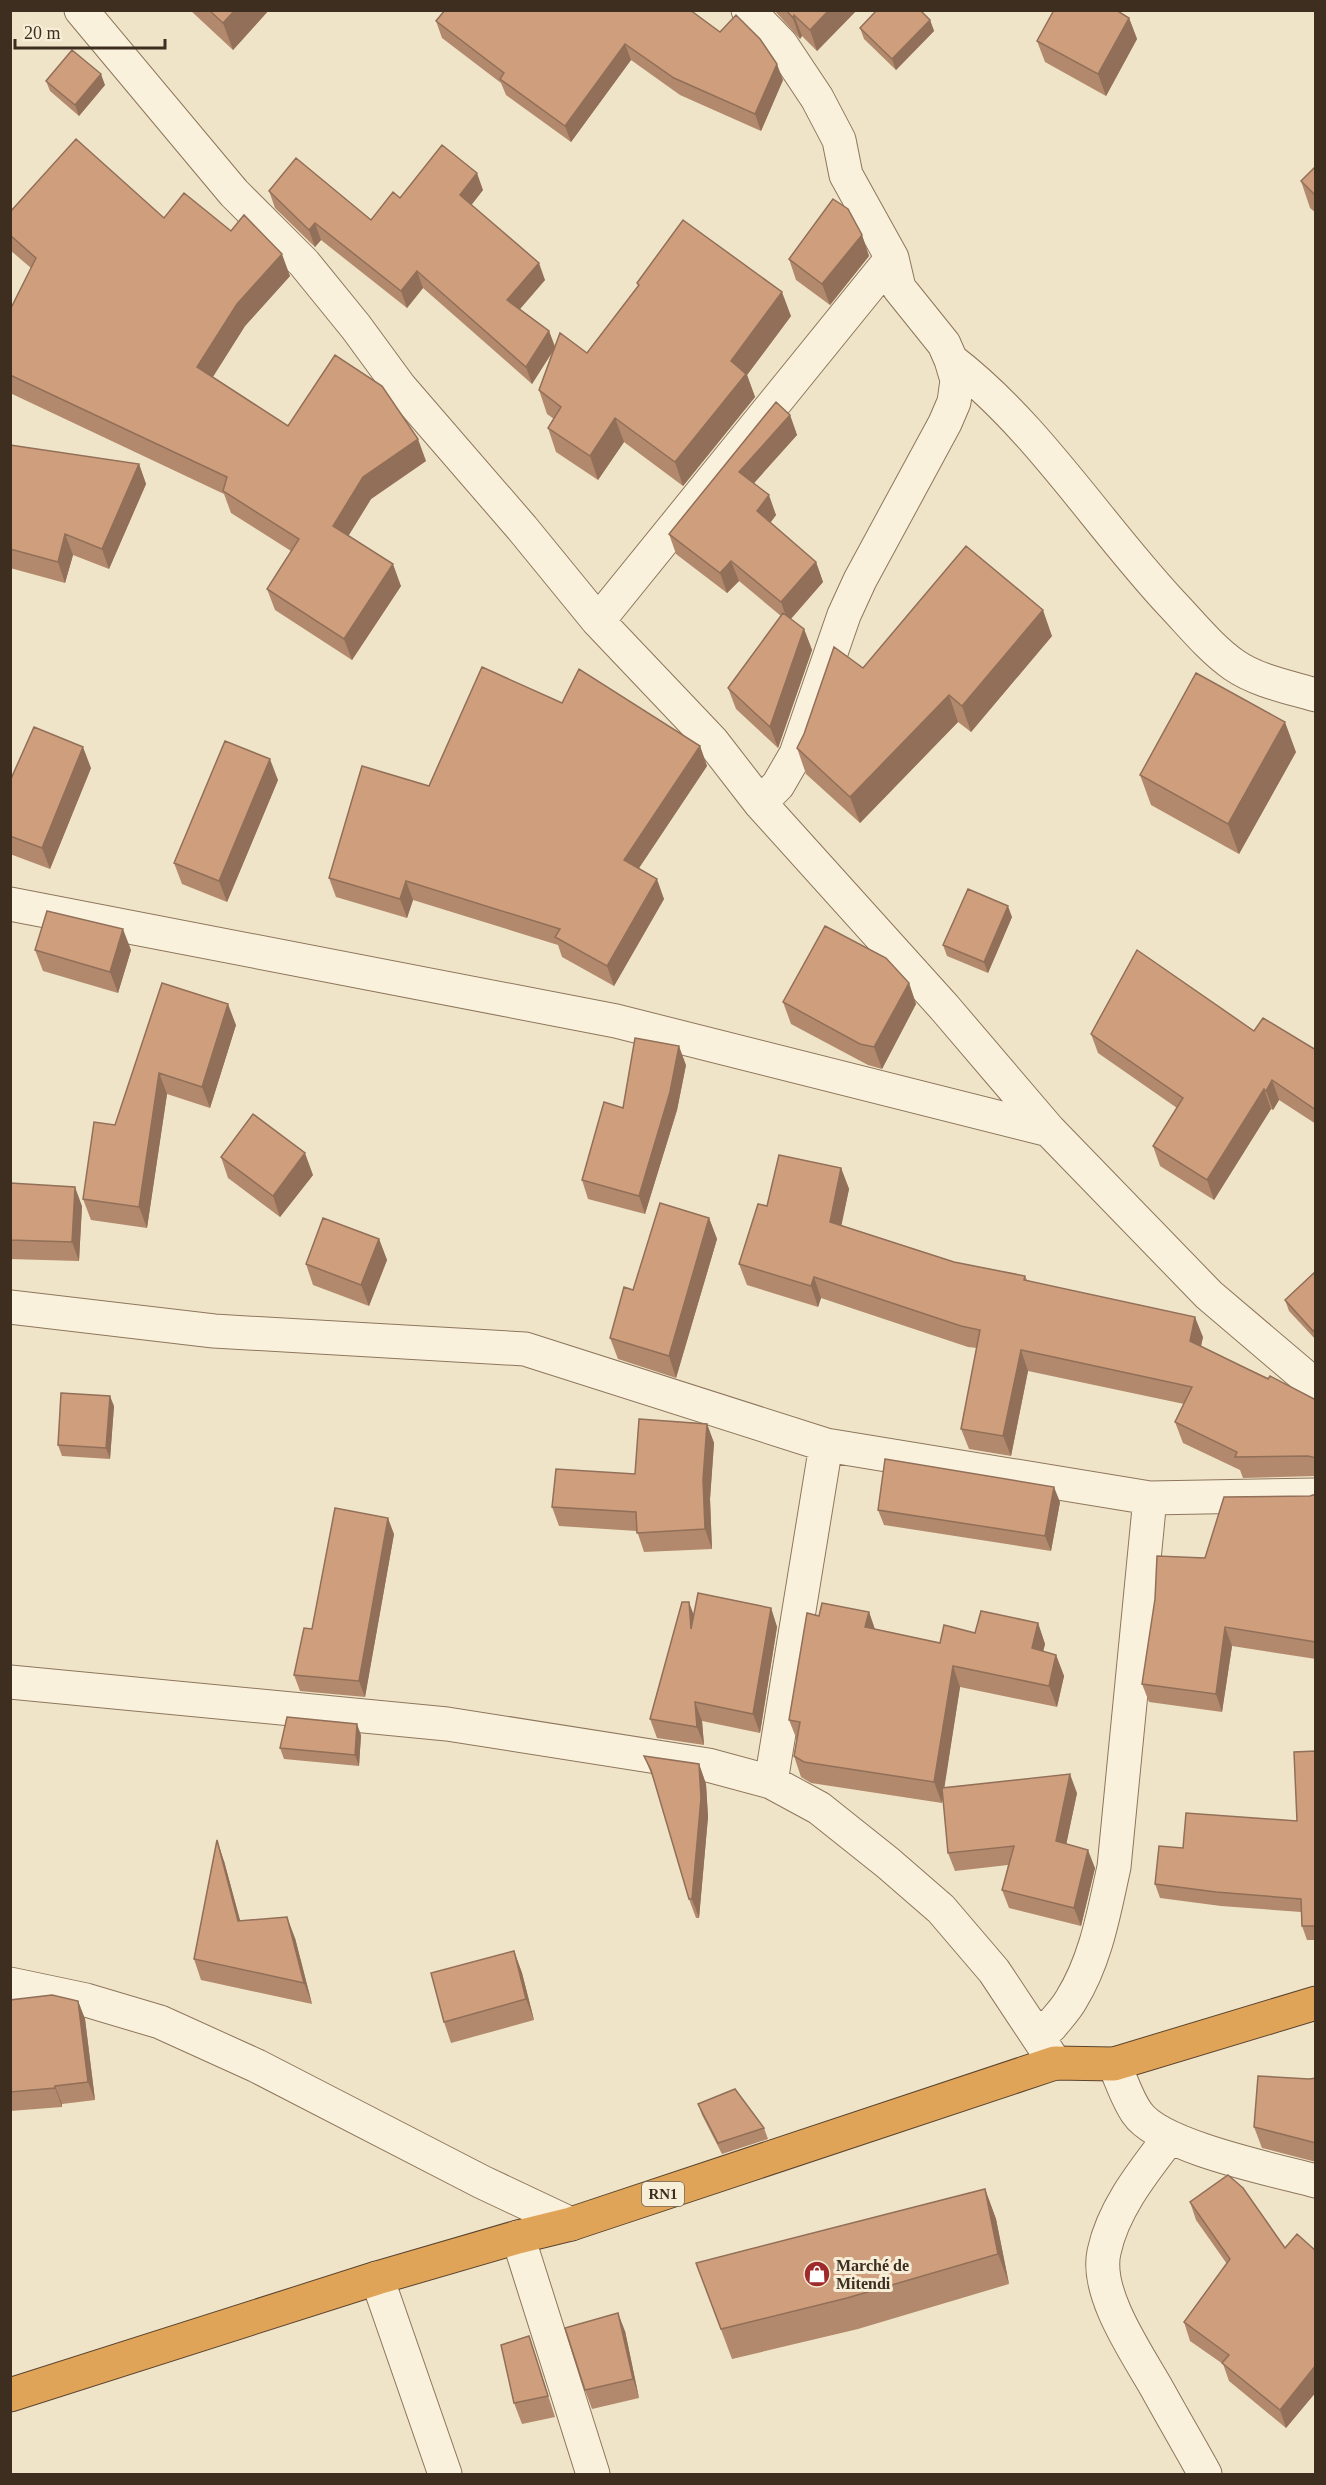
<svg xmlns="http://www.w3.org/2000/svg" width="1326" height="2485" font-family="'Times New Roman',serif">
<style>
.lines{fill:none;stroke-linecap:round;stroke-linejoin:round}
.street-casing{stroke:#8d765c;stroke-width:35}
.highway-casing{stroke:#5b4430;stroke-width:35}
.street{stroke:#faf1dc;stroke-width:33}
.highway{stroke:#e0a458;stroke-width:33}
.wall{fill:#b2896c}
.shaded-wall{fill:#916f58}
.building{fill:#cf9f7d;stroke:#916f58;stroke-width:1.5}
.labels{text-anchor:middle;stroke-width:6;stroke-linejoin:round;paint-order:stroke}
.shield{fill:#f7eed8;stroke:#756857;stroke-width:1.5}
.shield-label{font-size:15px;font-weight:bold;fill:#3d2e20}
.poi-label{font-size:16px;font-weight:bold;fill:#3d2e20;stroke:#f7eed8;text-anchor:start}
</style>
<rect width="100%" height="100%" fill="#f0e4c8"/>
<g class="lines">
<defs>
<path id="street" d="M 81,10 L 234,193 L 304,263 L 356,327 L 400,387 L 522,528 L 598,621 L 712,741 L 760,803 L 944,1007 L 1049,1130 L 1209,1295 L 1316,1386
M 748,10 L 781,44 L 817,98 L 839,140 L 846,175 L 892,258 L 899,288 L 944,344 L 951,360 L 957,380 L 954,402 L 945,423 L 860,580 L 844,615 L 796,754 L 778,785 L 760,803
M 951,360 C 1036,425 1099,526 1172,604 C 1191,624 1211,649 1234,665 C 1257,681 1289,687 1316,695
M 598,621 L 892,258
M 10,904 L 616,1021 L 1049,1130
M 10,1307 L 214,1331 L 525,1349 L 826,1445 L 1150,1498 L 1316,1495
M 10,1682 L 447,1724 L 708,1765 L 771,1782 L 819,1808 L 888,1863 L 941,1909 L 994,1971 L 1055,2063
M 771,1782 L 826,1445
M 10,1984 L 86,2000 L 160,2022 L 257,2066 L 482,2182 L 571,2224
M 1033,2028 L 1051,2026 C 1058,2017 1066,2009 1071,2000 C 1096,1960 1104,1912 1114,1867 L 1150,1498
M 1114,2064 C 1121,2079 1127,2099 1137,2113 C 1160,2147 1275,2170 1316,2181
M 1169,2138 C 1143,2172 1113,2209 1104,2252 C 1095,2293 1136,2352 1156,2387 C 1172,2416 1189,2445 1205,2474
M 518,2237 L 593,2474
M 377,2278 L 445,2474"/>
<path id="highway" d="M 10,2395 L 377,2278 L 518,2237 L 571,2224 L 1055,2063 L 1114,2064 L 1316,2003"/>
</defs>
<use href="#street" class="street-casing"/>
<use href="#highway" class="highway-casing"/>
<use href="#street" class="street"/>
<use href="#highway" class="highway"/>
</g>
<path class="wall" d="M 190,10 L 269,10 L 233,50 Z
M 690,10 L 783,80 L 761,131 L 680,95 L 631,60 L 571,142 L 506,95 L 501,83 L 442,38 L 436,21 Z
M 774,10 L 857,10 L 817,51 L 802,36 L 800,39 Z
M 1129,18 L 1137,39 L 1106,96 L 1045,62 L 1037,41 Z
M 930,20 L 934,31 L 896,70 L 864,39 L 860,28 Z
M 46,81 L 105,85 L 79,116 L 50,91 Z
M 1316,166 L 1316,213 L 1310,208 L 1301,181 Z
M 483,190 L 471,205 L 545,280 L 520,309 L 549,331 L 555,346 L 587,353 L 638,286 L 637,283 L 791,316 L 747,375 L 755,397 L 683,486 L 624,442 L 598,480 L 556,452 L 548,428 L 554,419 L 547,414 L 539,390 L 552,352 L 532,384 L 423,288 L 407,308 L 321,240 L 315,247 L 275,208 L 269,191 L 371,220 L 400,198 Z
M 10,212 L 164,218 L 231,231 L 290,276 L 245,326 L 213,377 L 288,426 L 426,461 L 371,499 L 348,536 L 401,586 L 352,660 L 275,610 L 267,589 L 291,551 L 231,513 L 224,494 L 10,393 L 10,310 L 31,268 L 10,250 Z
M 862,235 L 869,256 L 830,305 L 796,280 L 789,259 Z
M 790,415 L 797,435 L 754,483 L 776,515 L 770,523 L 816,562 L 823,582 L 791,619 L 804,629 L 812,650 L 778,748 L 736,709 L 728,688 L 781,616 L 739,581 L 727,593 L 676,554 L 669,534 Z
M 10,445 L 139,464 L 146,484 L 109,569 L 73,555 L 65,583 L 10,568 Z
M 1052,636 L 971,732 L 958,722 L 860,823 L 806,774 L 797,748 L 863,668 Z
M 562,703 L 700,746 L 707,766 L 639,868 L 664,899 L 614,986 L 562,957 L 558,945 L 413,900 L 407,918 L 336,897 L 329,878 L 429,786 Z
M 1296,752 L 1239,854 L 1151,805 L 1140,775 Z
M 91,768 L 50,869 L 10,854 L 10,781 Z
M 278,780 L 227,902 L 182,884 L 174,863 Z
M 1012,917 L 988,973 L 947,956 L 943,945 Z
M 35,950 L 131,950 L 118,993 L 43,971 Z
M 162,983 L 236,1025 L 210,1108 L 167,1094 L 147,1228 L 91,1220 L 83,1199 L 115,1125 Z
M 909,983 L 916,1004 L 882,1069 L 868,1065 L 791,1024 L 783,1002 Z
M 1254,1031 L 1316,1050 L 1316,1124 L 1279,1100 L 1273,1110 L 1271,1109 L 1214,1200 L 1160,1166 L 1153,1146 L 1177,1108 L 1098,1053 L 1091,1034 Z
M 686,1065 L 677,1110 L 645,1214 L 588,1199 L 582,1180 L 623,1108 Z
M 221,1157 L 313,1175 L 280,1217 L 228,1178 Z
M 841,1168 L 849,1189 L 841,1225 L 954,1262 L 1025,1276 L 1027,1280 L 1203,1337 L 1201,1347 L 1316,1400 L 1316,1476 L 1243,1478 L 1240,1470 L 1183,1443 L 1175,1422 L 1184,1404 L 1028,1371 L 1011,1456 L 969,1449 L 961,1429 L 977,1348 L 968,1347 L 821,1298 L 818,1307 L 747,1285 L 739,1264 L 767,1206 Z
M 10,1183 L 82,1206 L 79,1261 L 10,1259 Z
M 709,1218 L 717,1239 L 676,1378 L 618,1359 L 610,1338 L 633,1290 Z
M 379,1239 L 387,1260 L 369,1306 L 313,1285 L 306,1264 Z
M 1315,1272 L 1316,1340 L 1289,1311 L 1285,1300 Z
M 114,1406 L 110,1459 L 62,1456 L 58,1445 Z
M 707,1424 L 714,1443 L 710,1499 L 712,1549 L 644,1552 L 637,1531 L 559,1526 L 552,1507 L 635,1474 Z
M 1316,1494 L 1316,1659 L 1232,1646 L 1222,1712 L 1149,1702 L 1142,1684 L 1205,1558 L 1310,1496 Z
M 1060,1502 L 1051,1551 L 884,1525 L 878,1510 Z
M 394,1534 L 365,1697 L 300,1691 L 294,1675 L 312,1629 Z
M 771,1608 L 777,1627 L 760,1733 L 702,1721 L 704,1745 L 657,1738 L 650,1719 L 694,1615 Z
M 869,1612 L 875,1629 L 940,1643 L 975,1633 L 1038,1623 L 1045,1644 L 1043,1651 L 1056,1655 L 1064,1676 L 1057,1707 L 960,1687 L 944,1787 L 1077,1793 L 1066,1844 L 1095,1868 L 1081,1926 L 1009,1908 L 1002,1890 L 1008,1865 L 955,1871 L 948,1853 L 943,1796 L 942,1803 L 811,1783 L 801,1777 L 794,1756 L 797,1740 L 789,1720 L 819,1616 Z
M 361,1735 L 359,1766 L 284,1759 L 280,1748 Z
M 1316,1751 L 1316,1940 L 1307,1940 L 1302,1926 L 1301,1912 L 1221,1906 L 1160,1898 L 1155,1884 L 1183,1848 L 1297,1821 Z
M 644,1756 L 699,1764 L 706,1784 L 708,1817 L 699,1918 L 696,1918 L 689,1899 L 655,1783 Z
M 224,1861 L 240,1921 L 295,1938 L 312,2004 L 201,1980 L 194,1959 Z
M 514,1951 L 522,1973 L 534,2020 L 451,2043 L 444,2022 Z
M 10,2000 L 78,2001 L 85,2019 L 95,2100 L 62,2104 L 62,2107 L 10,2111 Z
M 1316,2078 L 1316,2162 L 1262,2148 L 1254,2127 L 1309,2079 Z
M 698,2104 L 764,2128 L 768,2139 L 722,2154 L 702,2115 Z
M 985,2189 L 996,2219 L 1009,2284 L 858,2329 L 732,2359 L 696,2263 Z
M 1190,2202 L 1285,2248 L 1316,2251 L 1316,2392 L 1286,2428 L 1229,2381 L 1223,2364 L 1190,2341 L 1184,2322 L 1227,2264 L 1196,2220 Z
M 625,2331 L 639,2398 L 592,2409 L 585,2390 Z
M 536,2357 L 555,2417 L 522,2424 L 514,2403 Z"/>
<path class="shaded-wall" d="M 235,10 L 269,10 L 233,50 L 223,23 Z
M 829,10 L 857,10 L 817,51 L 810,30 Z
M 794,15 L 802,36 L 800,39 L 793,18 Z
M 1129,18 L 1137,39 L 1106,96 L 1098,74 Z
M 930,20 L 934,31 L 896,70 L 892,59 Z
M 625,44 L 631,60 L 571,142 L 565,126 Z
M 777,64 L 783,80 L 761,131 L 755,114 Z
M 101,74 L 105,85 L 79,116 L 75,105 Z
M 477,173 L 483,190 L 466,212 L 460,195 Z
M 315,223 L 321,240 L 315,247 L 309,230 Z
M 862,235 L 869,256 L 830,305 L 822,284 Z
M 282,254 L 290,276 L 245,326 L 205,389 L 197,367 L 237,304 Z
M 539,263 L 545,280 L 513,317 L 507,300 Z
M 417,271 L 423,288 L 407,308 L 401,291 Z
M 782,292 L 791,316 L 747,375 L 755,397 L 683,486 L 675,462 L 731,361 Z
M 549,331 L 555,348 L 532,384 L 526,367 Z
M 790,415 L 797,435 L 746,492 L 739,472 Z
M 615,418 L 624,442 L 598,480 L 590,456 Z
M 418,439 L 426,461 L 371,499 L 341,548 L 333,526 L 363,477 Z
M 139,464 L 146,484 L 109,569 L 102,549 Z
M 769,495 L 776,515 L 764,531 L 757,511 Z
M 65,534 L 73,555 L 65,583 L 58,562 Z
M 731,561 L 739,581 L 727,593 L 720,573 Z
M 816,562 L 823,582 L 788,622 L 781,602 Z
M 393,564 L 401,586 L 352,660 L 344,639 Z
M 1043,610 L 1052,636 L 971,732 L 962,706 Z
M 804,629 L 812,650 L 778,748 L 770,727 Z
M 949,695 L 958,722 L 860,823 L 850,797 Z
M 1285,722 L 1296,752 L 1239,854 L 1228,824 Z
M 700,746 L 707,766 L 631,880 L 624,860 Z
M 83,747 L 91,768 L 50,869 L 42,848 Z
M 270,759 L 278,780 L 227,902 L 219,881 Z
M 657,879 L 664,899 L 614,986 L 607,966 Z
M 406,881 L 413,900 L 407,918 L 400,899 Z
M 1008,906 L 1012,917 L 988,973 L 984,962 Z
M 123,929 L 131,950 L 118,993 L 110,972 Z
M 909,983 L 916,1004 L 882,1069 L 874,1047 Z
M 228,1004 L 236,1025 L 210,1108 L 202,1087 Z
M 679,1046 L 686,1065 L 677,1110 L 645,1214 L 639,1196 Z
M 159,1073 L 167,1094 L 147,1228 L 139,1207 Z
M 1272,1080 L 1279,1100 L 1273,1110 L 1266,1091 Z
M 1264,1089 L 1271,1109 L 1214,1200 L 1207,1180 Z
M 305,1153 L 313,1175 L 280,1217 L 273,1196 Z
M 841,1168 L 849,1189 L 838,1242 L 830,1222 Z
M 75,1187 L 82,1206 L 79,1261 L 72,1242 Z
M 709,1218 L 717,1239 L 676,1378 L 669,1356 Z
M 379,1239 L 387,1260 L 369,1306 L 361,1285 Z
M 814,1277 L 821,1298 L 818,1307 L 811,1286 Z
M 1195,1317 L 1203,1337 L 1197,1362 L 1190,1341 Z
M 1021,1350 L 1028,1371 L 1011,1456 L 1003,1436 Z
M 110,1396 L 114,1406 L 110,1459 L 106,1448 Z
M 707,1424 L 714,1443 L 710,1499 L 712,1549 L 705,1529 L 703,1480 Z
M 1054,1487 L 1060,1502 L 1051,1551 L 1045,1536 Z
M 388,1518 L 394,1534 L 365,1697 L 359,1681 Z
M 689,1602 L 696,1621 L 691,1629 Z
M 771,1608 L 777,1627 L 760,1733 L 753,1714 Z
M 869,1612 L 876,1633 L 865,1627 Z
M 1038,1623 L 1045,1644 L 1039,1669 L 1032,1648 Z
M 1225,1627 L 1232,1646 L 1222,1712 L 1216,1694 Z
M 1056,1655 L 1064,1676 L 1057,1707 L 1049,1686 Z
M 953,1666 L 960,1687 L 942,1803 L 934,1782 Z
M 695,1702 L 702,1721 L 704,1745 L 697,1727 Z
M 357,1724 L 361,1735 L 359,1766 L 355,1755 Z
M 699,1764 L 706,1784 L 708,1817 L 699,1918 L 692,1899 Z
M 1070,1774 L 1077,1793 L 1063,1860 L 1056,1841 Z
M 217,1840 L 224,1861 L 246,1942 L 238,1921 Z
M 1088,1850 L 1095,1868 L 1081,1926 L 1074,1908 Z
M 287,1917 L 295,1938 L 312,2004 L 304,1983 Z
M 514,1951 L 522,1973 L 534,2020 L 526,1999 Z
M 78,2001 L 85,2019 L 95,2100 L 88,2082 Z
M 55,2086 L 62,2104 L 62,2107 L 55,2088 Z
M 985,2189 L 996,2219 L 1009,2284 L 998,2254 Z
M 618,2313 L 625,2331 L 639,2398 L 633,2379 Z
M 1316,2365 L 1316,2392 L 1286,2428 L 1280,2410 Z"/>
<path class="building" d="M 209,10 L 235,10 L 223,23 Z
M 445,10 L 690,10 L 720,32 L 736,15 L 760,39 L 777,64 L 755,114 L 674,78 L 625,44 L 565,126 L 500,79 L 504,73 L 436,21 Z
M 786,10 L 829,10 L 810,30 L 794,15 L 793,18 Z
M 877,10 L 920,10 L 930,20 L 892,59 L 860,28 Z
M 1054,10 L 1116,10 L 1129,18 L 1098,74 L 1037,41 Z
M 72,50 L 101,74 L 75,105 L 46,81 Z
M 76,139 L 164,218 L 184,193 L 231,231 L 244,215 L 282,254 L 237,304 L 197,367 L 288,426 L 335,355 L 382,386 L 418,439 L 363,477 L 333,526 L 393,564 L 344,639 L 267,589 L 299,539 L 223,491 L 227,477 L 10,375 L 10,310 L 36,258 L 10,235 L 10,212 Z
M 442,145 L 477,173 L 460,195 L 539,263 L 507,300 L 549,331 L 526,367 L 417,271 L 401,291 L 315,223 L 309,230 L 269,191 L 296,158 L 371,220 L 393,192 L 400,198 Z
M 1316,166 L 1316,196 L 1301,181 Z
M 833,199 L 848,209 L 862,235 L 822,284 L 789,259 Z
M 683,220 L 782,292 L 731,361 L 746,374 L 675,462 L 615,418 L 590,456 L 548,428 L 561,407 L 539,390 L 560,333 L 587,353 L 639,285 L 637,283 Z
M 776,402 L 790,415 L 739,472 L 769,495 L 757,511 L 816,562 L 781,602 L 731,561 L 720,573 L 669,534 Z
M 10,445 L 139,464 L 102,549 L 65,534 L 58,562 L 10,549 Z
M 966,546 L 1043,610 L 962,706 L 949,695 L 850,797 L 797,748 L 804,734 L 834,647 L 863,668 Z
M 783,613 L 804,629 L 770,727 L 728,688 Z
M 482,667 L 562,703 L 579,669 L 700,746 L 624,860 L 657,879 L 607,966 L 555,937 L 560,929 L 406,881 L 400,899 L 329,878 L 362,766 L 429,786 Z
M 1196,673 L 1285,722 L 1228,824 L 1140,775 Z
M 34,727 L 83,747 L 42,848 L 10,836 L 10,781 Z
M 225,741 L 270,759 L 219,881 L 174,863 Z
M 968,889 L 1008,906 L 984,962 L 943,945 Z
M 47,911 L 123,929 L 110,972 L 35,950 Z
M 825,926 L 886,958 L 909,983 L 874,1047 L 860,1044 L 783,1002 Z
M 1137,950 L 1254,1031 L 1263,1018 L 1316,1050 L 1316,1110 L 1272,1080 L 1266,1091 L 1264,1089 L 1207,1180 L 1153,1146 L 1183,1098 L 1091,1034 Z
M 162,983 L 228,1004 L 202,1087 L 159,1073 L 139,1207 L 83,1199 L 94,1122 L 115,1125 Z
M 635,1038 L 679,1046 L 670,1092 L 639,1196 L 582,1180 L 604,1102 L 623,1108 Z
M 253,1114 L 305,1153 L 273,1196 L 221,1157 Z
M 779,1155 L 841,1168 L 830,1222 L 954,1262 L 1025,1276 L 1024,1280 L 1195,1317 L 1190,1341 L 1268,1379 L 1270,1376 L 1316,1400 L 1316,1458 L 1308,1456 L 1235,1457 L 1237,1452 L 1175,1422 L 1192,1387 L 1021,1350 L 1003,1436 L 961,1429 L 980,1330 L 961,1326 L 814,1277 L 811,1286 L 739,1264 L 758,1204 L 767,1206 Z
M 10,1183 L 75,1187 L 72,1242 L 10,1240 Z
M 660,1203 L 709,1218 L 669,1356 L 610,1338 L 624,1287 L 633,1290 Z
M 323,1218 L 379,1239 L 361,1285 L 306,1264 Z
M 1315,1272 L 1316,1329 L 1313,1331 L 1285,1300 Z
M 61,1393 L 110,1396 L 106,1448 L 58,1445 Z
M 639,1419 L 707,1424 L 703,1480 L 705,1529 L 637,1533 L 636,1512 L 552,1507 L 556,1469 L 635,1474 Z
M 885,1459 L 1054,1487 L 1045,1536 L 878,1510 Z
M 1316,1494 L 1316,1642 L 1225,1627 L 1216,1694 L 1142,1684 L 1155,1599 L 1157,1556 L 1205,1558 L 1224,1497 L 1310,1496 Z
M 335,1508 L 388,1518 L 359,1681 L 294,1675 L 304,1628 L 312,1629 Z
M 698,1593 L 771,1608 L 753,1714 L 695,1702 L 697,1727 L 650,1719 L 682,1602 L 689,1602 L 691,1629 Z
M 822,1603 L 869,1612 L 865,1627 L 940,1643 L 944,1625 L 975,1633 L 981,1611 L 1038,1623 L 1032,1648 L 1056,1655 L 1049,1686 L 953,1666 L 934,1782 L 804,1762 L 794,1756 L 800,1722 L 789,1720 L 807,1613 L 819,1616 Z
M 287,1717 L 357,1724 L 355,1755 L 280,1748 Z
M 1316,1751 L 1316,1926 L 1302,1926 L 1301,1899 L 1216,1892 L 1155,1884 L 1159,1846 L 1183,1848 L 1186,1813 L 1297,1821 L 1294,1752 Z
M 644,1756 L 699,1764 L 701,1798 L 692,1899 L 689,1899 L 651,1770 Z
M 1070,1774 L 1056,1841 L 1088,1850 L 1074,1908 L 1002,1890 L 1014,1846 L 948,1853 L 942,1788 Z
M 217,1840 L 238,1921 L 287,1917 L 304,1983 L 194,1959 Z
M 514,1951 L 526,1999 L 444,2022 L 431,1973 Z
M 52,1995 L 78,2001 L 88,2082 L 55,2086 L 55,2088 L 10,2092 L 10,2000 Z
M 1258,2076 L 1309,2079 L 1316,2078 L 1316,2143 L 1254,2127 Z
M 735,2089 L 764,2128 L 718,2143 L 698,2104 Z
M 1228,2175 L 1243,2188 L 1285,2248 L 1297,2234 L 1316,2251 L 1316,2365 L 1280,2410 L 1222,2363 L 1229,2355 L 1184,2322 L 1230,2259 L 1190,2202 Z
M 985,2189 L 998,2254 L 847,2298 L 721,2329 L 696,2263 Z
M 618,2313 L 633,2379 L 585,2390 L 565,2328 Z
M 529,2336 L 548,2396 L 514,2403 L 501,2345 Z"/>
<defs>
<symbol id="shop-disc" viewBox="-11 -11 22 22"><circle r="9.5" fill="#9e2a2b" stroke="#f7eed8"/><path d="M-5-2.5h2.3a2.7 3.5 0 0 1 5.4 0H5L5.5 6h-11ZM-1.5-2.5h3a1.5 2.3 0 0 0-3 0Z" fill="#fff"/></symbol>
</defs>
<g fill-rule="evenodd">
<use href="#shop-disc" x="802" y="2259" width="30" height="30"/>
</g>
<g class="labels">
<rect class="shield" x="642" y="2182" width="42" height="24" rx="4.5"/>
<g class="shield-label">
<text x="663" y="2199">RN1</text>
</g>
<g class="poi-label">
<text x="836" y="2271">Marché de<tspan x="836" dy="18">Mitendi</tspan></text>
</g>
</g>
<rect width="1326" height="2485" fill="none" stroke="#3d2e20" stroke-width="24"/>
<path d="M15 39v9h150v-9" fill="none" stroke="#3d2e20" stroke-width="3"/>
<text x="24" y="39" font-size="18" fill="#3d2e20" stroke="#f7eed8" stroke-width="4.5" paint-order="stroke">20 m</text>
</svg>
